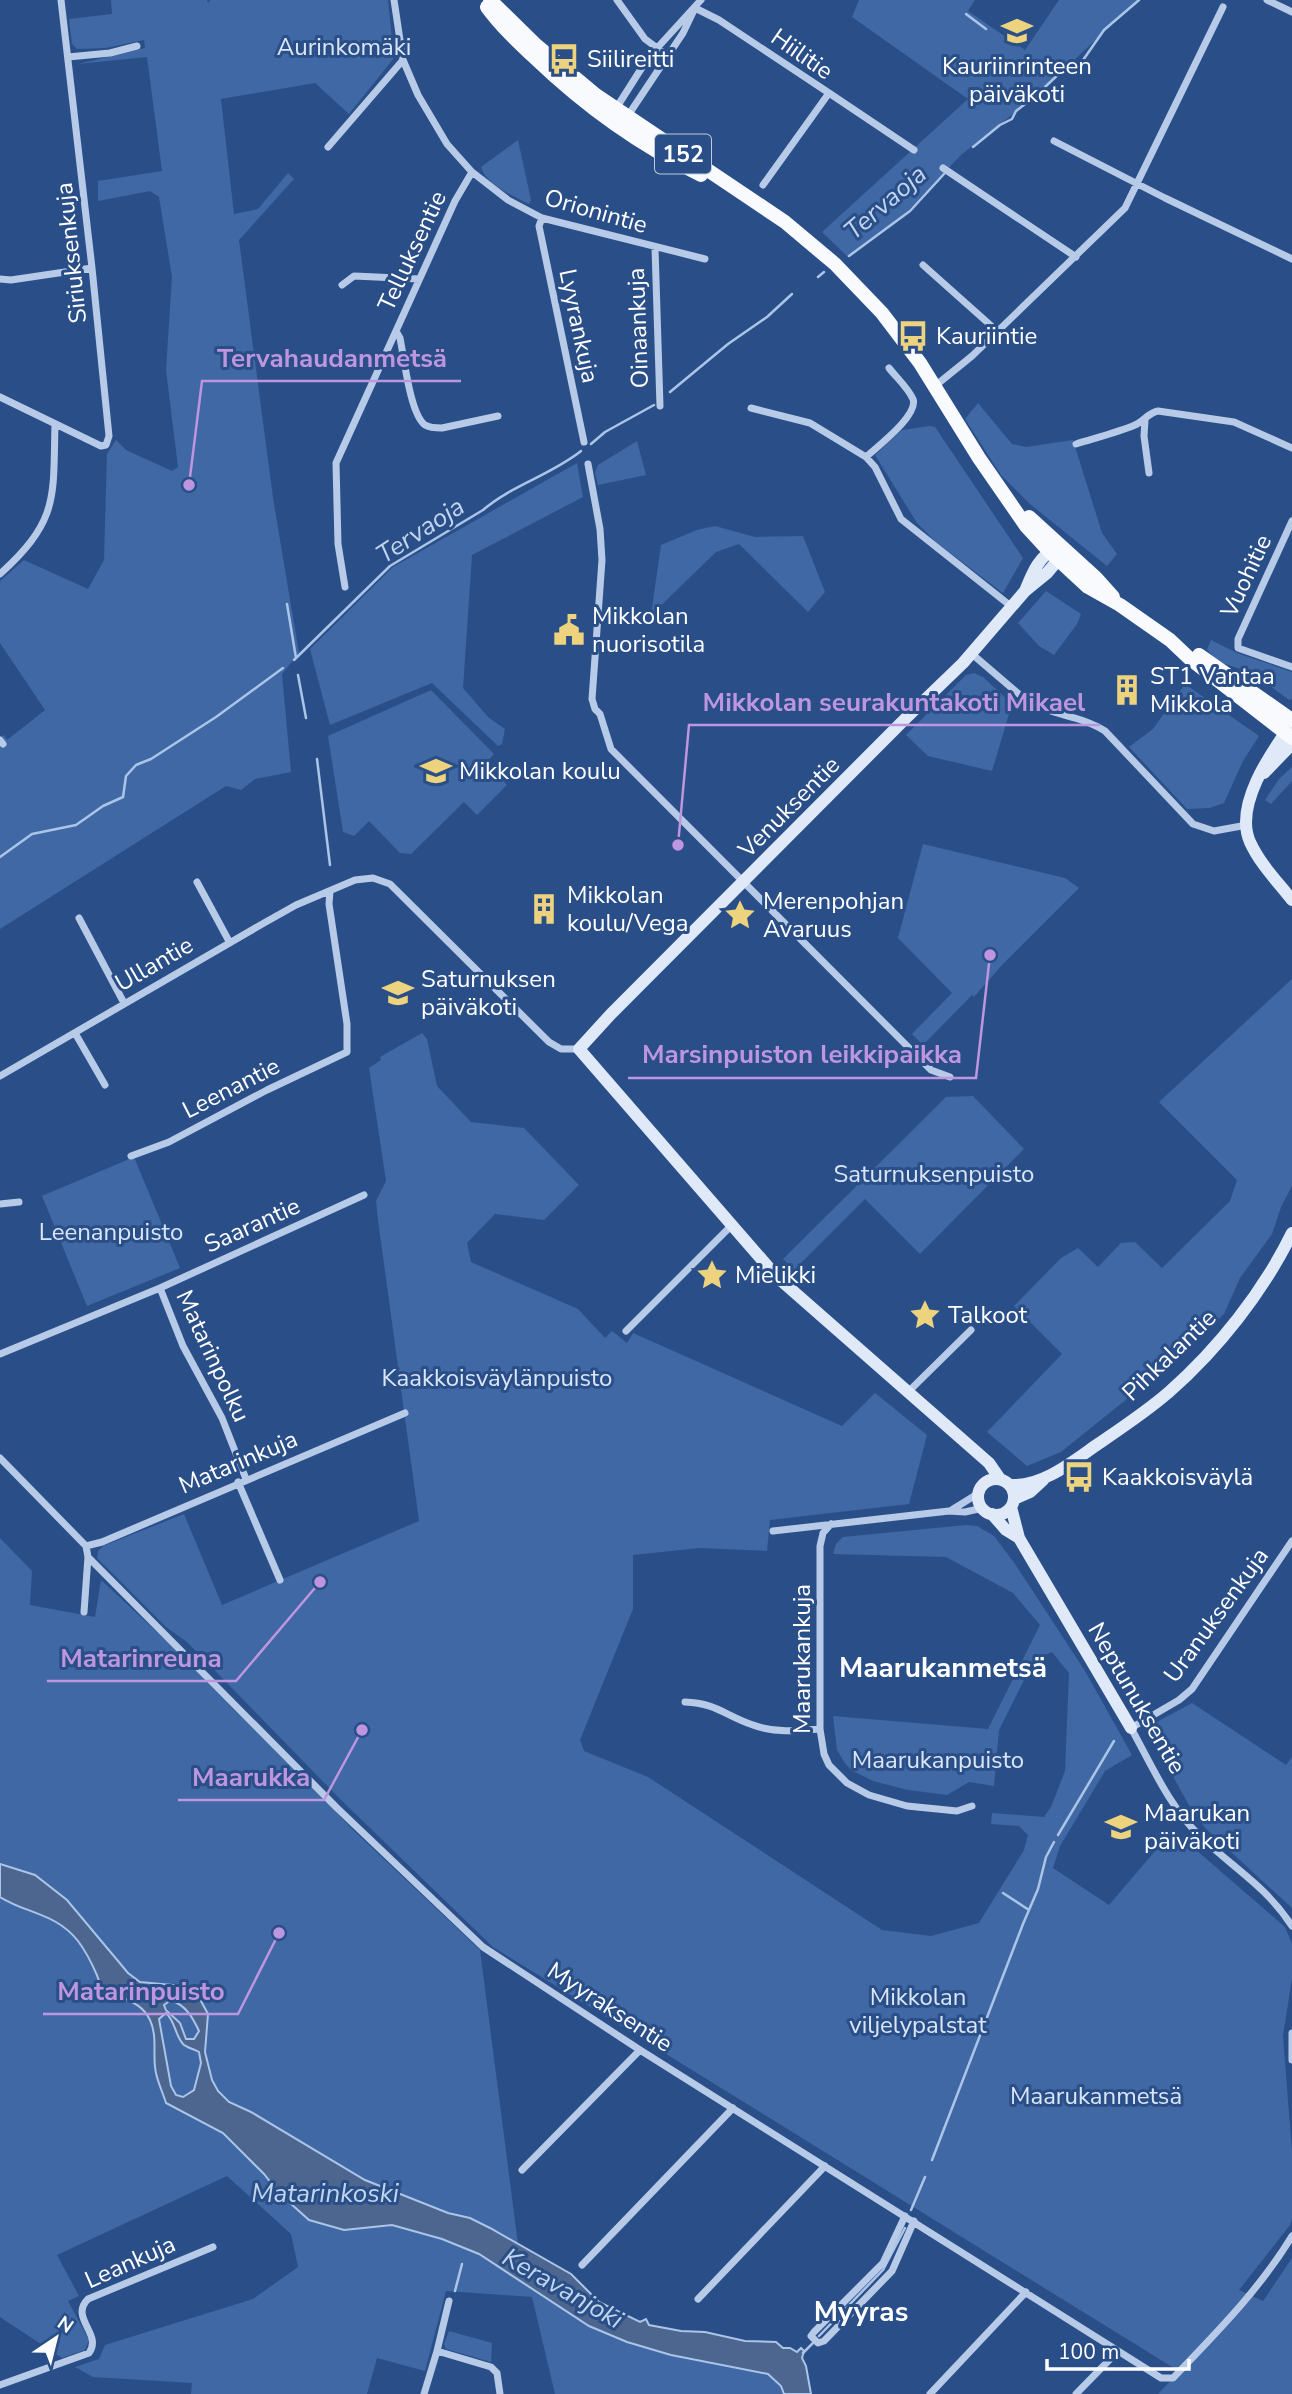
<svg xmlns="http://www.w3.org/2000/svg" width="1292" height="2394" font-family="'Nunito Sans',sans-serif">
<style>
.green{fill:#3f68a4}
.water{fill:#4c668f;stroke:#abc5e8;stroke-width:2;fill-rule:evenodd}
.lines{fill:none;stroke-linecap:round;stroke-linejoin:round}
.stream{stroke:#abc5e8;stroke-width:2.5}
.street{stroke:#b7cbe8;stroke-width:7}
.secondary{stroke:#e0e9f7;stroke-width:12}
.primary{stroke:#f8fafe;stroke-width:14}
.labels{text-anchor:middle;stroke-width:6;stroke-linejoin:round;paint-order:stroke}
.shield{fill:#2a4f88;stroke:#bfcadb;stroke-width:2}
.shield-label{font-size:23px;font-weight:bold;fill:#fff}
.park-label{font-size:24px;fill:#dae6f7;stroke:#2a4f88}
.street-label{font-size:24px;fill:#fff;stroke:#2a4f88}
.poi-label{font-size:24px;fill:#fff;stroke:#2a4f88;text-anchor:start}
.water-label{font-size:26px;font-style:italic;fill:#c2d5ef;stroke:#2a4f88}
.quarter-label{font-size:28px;font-weight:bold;fill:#fff;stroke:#2a4f88}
.leader{fill:none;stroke:#bd96df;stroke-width:2.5}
.callout-dot{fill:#bd96df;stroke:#2a4f88;stroke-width:2.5}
.callout-label{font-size:26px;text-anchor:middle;font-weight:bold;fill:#bd96df;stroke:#2a4f88;stroke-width:6;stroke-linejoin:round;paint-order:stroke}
</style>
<rect width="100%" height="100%" fill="#2a4f88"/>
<path class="green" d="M 111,0 L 207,0 L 208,3 L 210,0 L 388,0 L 394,58 L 349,114 L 315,83 L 221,99 L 234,214 L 258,209 L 288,173 L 294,179 L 239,240 L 273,498 L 299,653 L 282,674 L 291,772 L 255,779 L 241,790 L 226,786 L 0,929 L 0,738 L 4,735 L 7,740 L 45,710 L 0,643 L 0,581 L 24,560 L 88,589 L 104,560 L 107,454 L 116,440 L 126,450 L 172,471 L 178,467 L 166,370 L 172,277 L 159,197 L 150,191 L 98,201 L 98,181 L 162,171 L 147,57 L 78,64 L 145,48 L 144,40 L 106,48 L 77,49 L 72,44 L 69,19 L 112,14 Z
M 859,0 L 975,0 L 968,11 L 1025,50 L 1059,0 L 1138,0 L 1037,95 L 961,155 L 901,218 L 848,257 L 822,232 L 968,99 L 852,17 Z
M 518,140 L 531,200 L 529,204 C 514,196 486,185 481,167 Z
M 978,403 L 1012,444 L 1026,447 L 1073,440 L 1102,533 L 1117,554 L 1107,566 L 1030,504 L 1001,475 L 965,419 Z
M 930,426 L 935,427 L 1021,555 L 1023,558 L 1003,593 L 937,543 L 917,523 L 875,455 L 902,430 Z
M 637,441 L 646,475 L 598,485 L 595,473 L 598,465 Z
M 577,463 L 583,497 L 472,555 L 463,688 L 488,717 L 505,729 L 502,744 L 498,746 L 432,683 L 330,725 L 310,649 L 393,567 Z
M 715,526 L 755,537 L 803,536 L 825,592 L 808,612 L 739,544 L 716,552 L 651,615 L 661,545 L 697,530 Z
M 1046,591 L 1081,614 L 1077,624 L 1054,655 L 1039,646 L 1018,623 Z
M 1211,640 L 1237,653 L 1292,672 L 1292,699 L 1289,700 C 1275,690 1261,678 1246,671 C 1231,665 1216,664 1207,649 Z
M 974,673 L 983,677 L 1012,704 L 992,771 L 928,756 L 906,735 L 966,675 Z
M 1185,684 L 1259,736 L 1243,761 L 1224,803 L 1210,808 L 1187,809 L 1129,747 L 1153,729 Z
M 431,690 L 494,754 L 486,763 L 507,785 L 477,815 L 464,802 L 411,854 L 400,853 L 369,821 L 354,836 L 343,832 L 328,736 Z
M 1292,767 L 1292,781 L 1271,804 L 1265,800 L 1279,779 Z
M 923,844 L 1065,878 L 1079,888 L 1002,965 L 974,997 L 972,995 L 923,1045 L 912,1034 L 952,993 L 898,938 Z
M 1292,979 L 1292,1186 L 1281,1207 L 1272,1234 L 1240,1278 L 1224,1314 L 1189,1349 L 1061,1452 L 1027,1466 L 987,1432 L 1062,1354 L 1014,1306 L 1061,1258 L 1078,1248 L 1098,1267 L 1121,1243 L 1135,1242 L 1162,1268 L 1230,1201 L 1237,1180 L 1159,1102 Z
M 422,1033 L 427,1039 L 437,1086 L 471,1122 L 524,1128 L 579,1185 L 544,1220 L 495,1214 L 467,1243 L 471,1262 L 578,1309 L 605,1338 L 612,1331 L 627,1343 L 633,1333 L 842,1426 L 875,1393 L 927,1435 L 909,1504 L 770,1520 L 767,1551 L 700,1548 L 633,1555 L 633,1609 L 580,1740 L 584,1751 L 648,1777 L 882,1930 L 931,1936 L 979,1923 L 1024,1850 L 1028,1835 L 1019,1826 L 991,1824 L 992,1813 L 1044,1817 L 1051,1807 L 1065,1771 L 1069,1673 L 1052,1652 L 1034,1660 L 999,1730 L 994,1786 L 969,1782 L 947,1795 L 908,1790 L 873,1781 L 851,1770 L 844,1762 L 837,1750 L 833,1716 L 988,1729 L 1040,1625 L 1013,1593 L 946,1557 L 833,1554 L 836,1544 L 843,1537 L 966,1525 L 977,1526 L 994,1536 L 1015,1564 L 1085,1671 L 1132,1755 L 1105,1771 L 1060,1846 L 1053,1868 L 1109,1905 L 1173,1830 L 1285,1927 L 1292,1944 L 1292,1978 L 1283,2036 L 1292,2152 L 1292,2219 L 1290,2225 L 1239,2290 L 1263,2301 L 1292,2258 L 1292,2394 L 1158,2394 L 1173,2378 L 1177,2370 L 493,1947 L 339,1798 L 187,1642 L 166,1627 L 97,1558 L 98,1551 L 103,1546 L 184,1514 L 222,1605 L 419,1521 L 378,1220 L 376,1201 L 386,1181 L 369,1068 L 381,1060 L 380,1057 Z
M 973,1096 L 1024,1149 L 920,1254 L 865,1199 L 794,1270 L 783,1259 L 946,1097 Z
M 134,1157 L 180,1268 L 87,1306 L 42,1196 Z
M 0,1538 L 32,1571 L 30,1605 L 95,1617 L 101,1580 L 170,1644 L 234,1710 L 283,1755 L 350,1827 L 480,1950 L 518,2244 L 470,2218 L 448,2213 L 365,2180 L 251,2112 L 229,2102 L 218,2091 L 212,2080 L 205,2052 L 208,2021 L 183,1986 L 139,1982 L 128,1973 L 67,1900 L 49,1885 L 0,1864 Z
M 1192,1703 L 1286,1765 L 1292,1757 L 1292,1908 L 1206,1829 L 1191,1809 L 1148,1731 L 1153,1724 Z
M 0,1897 L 12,1904 L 57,1920 L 79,1942 L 96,1974 L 100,1984 L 106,1989 L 135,2002 L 146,2012 L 152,2023 L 166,2103 L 223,2133 L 264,2174 L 279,2193 L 294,2205 L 344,2230 L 392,2225 L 442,2239 L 479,2254 L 589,2326 L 627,2342 L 671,2355 L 768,2374 L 781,2386 L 784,2394 L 555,2394 L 532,2297 L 446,2291 L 425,2371 L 377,2358 L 367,2394 L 191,2394 L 192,2383 L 93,2377 L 75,2367 L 99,2359 L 105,2345 L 253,2299 L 298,2267 L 291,2234 L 227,2176 L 57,2255 L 79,2296 L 68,2301 L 89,2340 L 85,2350 L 62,2358 L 0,2317 Z
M 171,2000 C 186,2006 192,2016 199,2031 L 194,2039 L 186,2039 L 180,2023 L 164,2005 Z
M 166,2013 L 186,2047 L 199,2052 L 201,2063 L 194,2090 L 183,2097 L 176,2095 L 171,2086 L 159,2019 Z
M 449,2331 L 492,2343 L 491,2362 L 446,2349 L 444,2344 Z"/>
<path class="water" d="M 0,1864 L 35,1875 L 67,1900 L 128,1973 L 140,1982 L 183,1986 L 193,1991 L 201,2001 L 208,2014 L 205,2052 L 212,2080 L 218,2091 L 229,2102 L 251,2112 L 365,2180 L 448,2213 L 470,2218 L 490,2228 L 571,2274 L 599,2302 L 640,2322 L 646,2319 L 649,2325 L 681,2331 L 705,2332 L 745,2341 L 776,2342 L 783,2348 L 790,2348 L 797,2352 L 801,2348 L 804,2351 L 802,2358 L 806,2366 L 811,2394 L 784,2394 L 781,2386 L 768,2374 L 671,2355 L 627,2342 L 589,2326 L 479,2254 L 442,2239 L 392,2225 L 344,2230 L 309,2220 L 279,2193 L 264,2174 L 223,2133 L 166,2103 C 163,2093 158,2083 156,2073 C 152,2056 158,2037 150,2020 C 140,1999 119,2000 103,1987 C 98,1983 99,1979 96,1973 C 92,1964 84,1949 78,1941 C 56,1913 27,1914 0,1897 ZM 171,2000 C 186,2006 192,2016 199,2031 L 194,2039 L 186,2039 L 180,2023 L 166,2010 L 164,2005 ZM 166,2013 C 175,2021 175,2035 183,2044 C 187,2048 194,2049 199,2052 L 201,2063 L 194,2090 L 183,2097 L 176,2095 L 171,2086 L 159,2019 Z"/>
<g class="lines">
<path class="stream" d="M 966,14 L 986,29
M 973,147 L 1000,125 L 1012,119 L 1016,111 L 1029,101 L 1040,97 L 1045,87 L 1064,69 L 1081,63 L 1104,30 L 1139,0
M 849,256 L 910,211 L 944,174
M 818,277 L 824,272
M 670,392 L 728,344 L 767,317 L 792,294
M 591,444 L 605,432 L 654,405
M 287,604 L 296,658
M 294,660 L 390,566 L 483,510 C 512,485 551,475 581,451
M 298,675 L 306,718
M 317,759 L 330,865
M 0,857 L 32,834 L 76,825 L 103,806 L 123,797 L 126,776 L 136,765 L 151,759 L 216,717 L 283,668
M 1058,1835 L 1114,1741
M 1003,1893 L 1029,1910
M 932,2160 L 1023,1924 L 1038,1889 L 1046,1857 L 1054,1842
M 911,2210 L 925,2177
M 455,2291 L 462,2264
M 819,2336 L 883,2270 L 905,2228
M 803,2353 L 813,2343"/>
<path class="street" d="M 394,0 L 403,60 L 418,95 L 447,144 L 472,172 L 508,200 L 542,218 L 705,259
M 617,0 L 645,39 L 668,56
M 1267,0 L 1292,12
M 695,8 L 719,20 L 829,93 L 763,185
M 68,57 L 110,53 L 137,46
M 829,93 L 914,150
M 615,110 L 648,58 L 701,0
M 627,117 L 683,33 L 695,8
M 1054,141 L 1165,198 L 1292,259
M 328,147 L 403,60
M 943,168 L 1076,257
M 542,218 L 539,226 L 584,442
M 655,248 L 660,406
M 923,265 L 997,331
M 0,279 L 11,280 L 92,268
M 342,285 L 354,276 L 419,279
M 396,331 L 400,338 C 404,357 410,414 425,425 C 430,428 436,428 442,428 L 498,416
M 935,386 L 972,356 L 1125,208 L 1223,7
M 0,397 L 101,446 L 106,445 L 109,436 L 92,268 L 61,0
M 751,408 L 810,423 L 866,457 L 875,467 L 901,519 L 1012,607
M 1145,420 L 1144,436 L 1149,473
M 1076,444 C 1095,438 1116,433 1135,425 C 1144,421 1148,413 1158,411 L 1234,422 L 1292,448
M 866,457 C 878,446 919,415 913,399 C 908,388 896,377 889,368
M 588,464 L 600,529 L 602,560 L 592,699 L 595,709 L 600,714 L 611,749 L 931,1070 L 950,1077
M 1292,521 L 1238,639 L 1238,648 L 1292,667
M 0,574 C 59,520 53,499 55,424
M 345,587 L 338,544 L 336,463 L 455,201 L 472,172
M 972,654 L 1028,702 C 1052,715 1082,716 1105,731 L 1193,824 L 1214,831 L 1247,825
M 0,740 L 3,744
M 197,882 L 230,943
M 79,918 L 124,1003
M 75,1033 L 105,1085
M 0,1076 L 264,923 L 296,905 L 355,880 L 373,878 L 390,884 L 549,1042 L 561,1049 L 579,1049
M 131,1156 L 169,1142 L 267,1090 L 347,1052 L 347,1024 L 329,904 L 330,891
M 0,1204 L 19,1202
M 160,1288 L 183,1346 L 222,1418 L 246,1479
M 626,1331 L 732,1225
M 0,1354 L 160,1288 L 364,1195
M 908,1392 L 971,1330
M 0,1458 L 86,1546 L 88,1557 L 84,1612
M 238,1482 L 280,1580
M 950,1511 L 979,1493
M 831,1524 L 823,1533 L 820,1546 L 820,1729 L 824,1754 L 829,1765 L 847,1783 L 869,1795 L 907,1806 L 957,1811 L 972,1806
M 773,1531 L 949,1511 L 965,1512 L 983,1508
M 1292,1541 L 1192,1689 L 1179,1700 L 1131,1728 C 1151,1764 1170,1808 1200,1836 C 1233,1868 1266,1886 1292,1926
M 86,1546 L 102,1542 L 405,1413
M 88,1557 L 337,1808 L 483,1947 L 640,2050 L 1161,2378 L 1173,2378 C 1216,2333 1260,2289 1292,2236
M 685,1702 C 716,1703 726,1716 753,1725 C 774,1733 797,1731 820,1729
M 1292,2033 L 1292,2060
M 522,2170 L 640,2050
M 905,2216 L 883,2263 L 814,2332 L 811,2336 L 818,2343 L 824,2341 L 892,2271 L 914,2221
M 582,2265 L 733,2108
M 698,2299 L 825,2166
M 437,2351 L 491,2367 L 497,2373 L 500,2394
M 0,2385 L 89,2353 C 103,2334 69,2318 88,2299 L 213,2247
M 424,2394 L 437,2351 L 449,2301
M 930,2394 L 1026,2292
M 1076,2394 L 1118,2351"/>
<path class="secondary" d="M 1025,591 C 1032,574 1039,555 1057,548
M 1290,726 C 1270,754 1234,806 1250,842 C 1260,864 1277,881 1292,900
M 1264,773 L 1292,744
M 1000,1479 L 989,1463 L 777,1277 L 579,1049 L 611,1014 L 906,718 L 963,663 L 1025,591 L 1047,573 L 1058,560 L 1060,551
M978 1497a18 18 0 1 1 36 0a18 18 0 1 1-36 0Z
M 1010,1485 C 1041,1487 1071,1463 1095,1446 C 1120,1429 1146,1412 1169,1392 C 1218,1349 1263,1292 1292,1233
M 1014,1499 L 1030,1492 L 1043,1480
M 1011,1507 L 1019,1538 L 1131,1728
M 992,1514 L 1006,1530 L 1019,1538"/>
<path class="primary" d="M 490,0 L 535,44 L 596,95 L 785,222 L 835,264 L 882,313 L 920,363 L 979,458 L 1026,526 L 1049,551 L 1088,587 L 1120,605 L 1170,640 L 1189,658 L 1292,738
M 487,7 C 501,26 518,42 535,58 C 584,105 639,145 701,175
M 1029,517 L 1096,578 L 1113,597
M 1199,655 L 1292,720"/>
</g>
<defs>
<symbol id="school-bare" viewBox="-9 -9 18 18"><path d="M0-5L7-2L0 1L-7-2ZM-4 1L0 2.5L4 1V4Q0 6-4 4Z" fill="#eed37e" stroke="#2a4f88" stroke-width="2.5" paint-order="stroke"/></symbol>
<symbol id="bus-bare" viewBox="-9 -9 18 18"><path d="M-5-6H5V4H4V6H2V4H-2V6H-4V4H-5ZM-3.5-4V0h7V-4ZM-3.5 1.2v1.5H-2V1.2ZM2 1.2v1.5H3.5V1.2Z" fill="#eed37e" stroke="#2a4f88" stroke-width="2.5" paint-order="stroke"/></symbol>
<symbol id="civic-bare" viewBox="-9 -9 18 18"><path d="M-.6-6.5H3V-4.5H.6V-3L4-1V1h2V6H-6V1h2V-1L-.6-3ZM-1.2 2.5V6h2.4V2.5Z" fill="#eed37e" stroke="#2a4f88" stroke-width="2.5" paint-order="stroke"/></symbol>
<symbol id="building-bare" viewBox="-9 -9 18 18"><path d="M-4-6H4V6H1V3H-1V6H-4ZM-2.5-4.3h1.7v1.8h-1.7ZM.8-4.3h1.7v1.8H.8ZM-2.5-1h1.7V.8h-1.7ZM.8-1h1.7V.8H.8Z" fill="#eed37e" stroke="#2a4f88" stroke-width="2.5" paint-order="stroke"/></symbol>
<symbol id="sight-bare" viewBox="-9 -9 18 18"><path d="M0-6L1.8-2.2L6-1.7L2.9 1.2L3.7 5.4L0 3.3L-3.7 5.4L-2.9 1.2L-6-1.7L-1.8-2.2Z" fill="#eed37e" stroke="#2a4f88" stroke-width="2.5" paint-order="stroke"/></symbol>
</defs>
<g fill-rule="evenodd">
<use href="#school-bare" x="995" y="9" width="44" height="44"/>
<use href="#bus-bare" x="542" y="37" width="44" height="44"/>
<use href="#bus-bare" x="891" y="314" width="44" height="44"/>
<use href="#civic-bare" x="547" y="608" width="44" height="44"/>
<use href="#building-bare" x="1105" y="668" width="44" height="44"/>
<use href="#school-bare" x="414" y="749" width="44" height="44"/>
<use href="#building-bare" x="522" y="887" width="44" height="44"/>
<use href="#sight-bare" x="718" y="893" width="44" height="44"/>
<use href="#school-bare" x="376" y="971" width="44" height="44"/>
<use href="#sight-bare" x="690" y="1253" width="44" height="44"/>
<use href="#sight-bare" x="903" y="1293" width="44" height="44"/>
<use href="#bus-bare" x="1057" y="1455" width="44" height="44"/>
<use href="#school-bare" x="1099" y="1805" width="44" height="44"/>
</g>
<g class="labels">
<rect class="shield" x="655" y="134.5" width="56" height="39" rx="5"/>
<g class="shield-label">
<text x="683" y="162">152</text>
</g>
<g class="park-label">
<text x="344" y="55">Aurinkomäki</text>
<text x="934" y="1182">Saturnuksenpuisto</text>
<text x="111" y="1240">Leenanpuisto</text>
<text x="497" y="1386">Kaakkoisväylänpuisto</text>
<text x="938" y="1768">Maarukanpuisto</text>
<text x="918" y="2005">Mikkolan<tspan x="918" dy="28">viljelypalstat</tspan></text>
<text x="1096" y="2104">Maarukanmetsä</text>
</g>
<g class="street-label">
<text transform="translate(802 54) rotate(35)" y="8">Hiilitie</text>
<text transform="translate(596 211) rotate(16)" y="8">Orionintie</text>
<text transform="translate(412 251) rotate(-65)" y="8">Telluksentie</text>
<text transform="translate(71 253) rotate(-96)" y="8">Siriuksenkuja</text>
<text transform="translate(579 326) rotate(78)" y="8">Lyyrankuja</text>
<text transform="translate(638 328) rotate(-92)" y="8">Oinaankuja</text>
<text transform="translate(1246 576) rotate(-65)" y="8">Vuohitie</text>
<text transform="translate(789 807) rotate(-45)" y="8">Venuksentie</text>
<text transform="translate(154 964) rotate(-30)" y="8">Ullantie</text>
<text transform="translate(231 1088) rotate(-27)" y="8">Leenantie</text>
<text transform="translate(252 1225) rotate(-24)" y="8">Saarantie</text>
<text transform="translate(1169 1355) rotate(-44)" y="8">Pihkalantie</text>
<text transform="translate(213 1356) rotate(65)" y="8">Matarinpolku</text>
<text transform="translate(238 1462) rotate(-23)" y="8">Matarinkuja</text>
<text transform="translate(1216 1615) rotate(-54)" y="8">Uranuksenkuja</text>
<text transform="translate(802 1659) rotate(-90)" y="8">Maarukankuja</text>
<text transform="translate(1137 1698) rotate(60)" y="8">Neptunuksentie</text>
<text transform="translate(610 2007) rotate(33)" y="8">Myyraksentie</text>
<text transform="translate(130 2262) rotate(-24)" y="8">Leankuja</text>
</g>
<g class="poi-label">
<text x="587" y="67">Siilireitti</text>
<text x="1017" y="74" text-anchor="middle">Kauriinrinteen<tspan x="1017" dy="28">päiväkoti</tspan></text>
<text x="936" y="344">Kauriintie</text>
<text x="592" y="624">Mikkolan<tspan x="592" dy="28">nuorisotila</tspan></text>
<text x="1150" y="684">ST1 Vantaa<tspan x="1150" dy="28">Mikkola</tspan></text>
<text x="459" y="779">Mikkolan koulu</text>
<text x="567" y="903">Mikkolan<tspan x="567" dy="28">koulu/Vega</tspan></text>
<text x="763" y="909">Merenpohjan<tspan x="763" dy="28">Avaruus</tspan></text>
<text x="421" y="987">Saturnuksen<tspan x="421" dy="28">päiväkoti</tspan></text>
<text x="735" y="1283">Mielikki</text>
<text x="948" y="1323">Talkoot</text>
<text x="1102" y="1485">Kaakkoisväylä</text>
<text x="1144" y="1821">Maarukan<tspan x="1144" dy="28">päiväkoti</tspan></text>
</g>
<g class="water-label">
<text transform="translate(885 202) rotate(-41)" y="9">Tervaoja</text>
<text transform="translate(420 530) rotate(-33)" y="9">Tervaoja</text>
<text x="325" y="2202">Matarinkoski</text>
<text transform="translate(563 2288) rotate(30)" y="9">Keravanjoki</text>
</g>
<g class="quarter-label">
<text x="943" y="1677">Maarukanmetsä</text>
<text x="861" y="2321">Myyras</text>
</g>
</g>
<path class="leader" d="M189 485L202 381H461M678 845L689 725H1100M990 955L976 1078H628M320 1582L236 1681H47M362 1730L324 1800H178M279 1933L238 2014H43"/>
<g class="callout-dot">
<circle cx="189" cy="485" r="7"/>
<circle cx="678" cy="845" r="7"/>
<circle cx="990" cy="955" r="7"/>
<circle cx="320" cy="1582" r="7"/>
<circle cx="362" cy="1730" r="7"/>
<circle cx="279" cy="1933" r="7"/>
</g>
<g class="callout-label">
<text x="332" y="367">Tervahaudanmetsä</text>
<text x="894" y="711">Mikkolan seurakuntakoti Mikael</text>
<text x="802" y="1063">Marsinpuiston leikkipaikka</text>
<text x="141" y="1667">Matarinreuna</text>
<text x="251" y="1786">Maarukka</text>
<text x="141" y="2000">Matarinpuisto</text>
</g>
<g transform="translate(56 2338) rotate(35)" stroke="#2a4f88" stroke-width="5" paint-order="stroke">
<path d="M0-5L12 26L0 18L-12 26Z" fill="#ffffff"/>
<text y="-10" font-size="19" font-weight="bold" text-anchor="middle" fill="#ffffff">N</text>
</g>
<path d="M1047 2359v10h142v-10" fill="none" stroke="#ffffff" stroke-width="3.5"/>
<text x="1058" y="2359" font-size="21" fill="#ffffff" stroke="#2a4f88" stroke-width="5" paint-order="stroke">100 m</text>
</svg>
